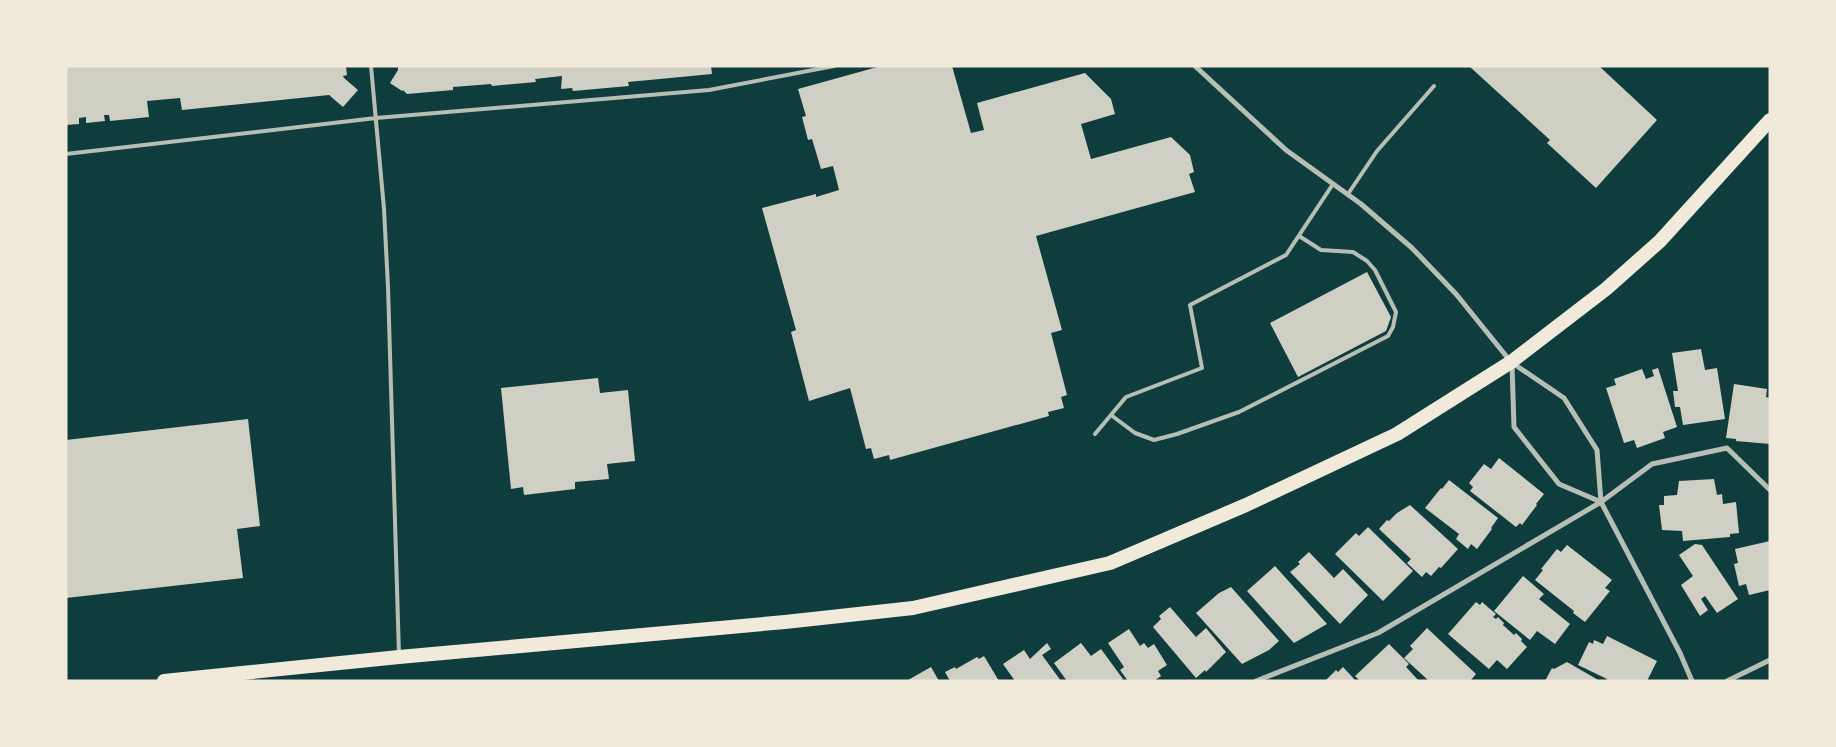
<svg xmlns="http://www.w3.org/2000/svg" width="1836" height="747" font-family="'Varela Round',sans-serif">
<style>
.building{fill:#cfcfc3}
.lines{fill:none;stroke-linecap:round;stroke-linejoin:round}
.service{stroke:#b8beb3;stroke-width:4}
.minor{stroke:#b8beb3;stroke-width:5}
.trunk{stroke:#f1e9da;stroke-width:14}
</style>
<rect width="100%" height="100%" fill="#0f3d3e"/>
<path class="building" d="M 66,66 L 346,66 L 347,75 L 343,76 L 344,78 L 358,90 L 343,107 L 329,95 L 182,110 L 180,98 L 147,101 L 149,117 L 110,121 L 109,115 L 104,115 L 105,121 L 86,123 L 86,117 L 79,118 L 79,124 L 66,125 Z
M 398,66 L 711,66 L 712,74 L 628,82 L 629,86 L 573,91 L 572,88 L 561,89 L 562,76 L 535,79 L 536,82 L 492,86 L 491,84 L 453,87 L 453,90 L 407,94 L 403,90 L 402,91 L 390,83 L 398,70 Z
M 881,66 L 952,66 L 971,133 L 984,130 L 977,103 L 1085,73 L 1111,99 L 1115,114 L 1081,124 L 1091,159 L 1171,137 L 1190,155 L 1194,172 L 1189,174 L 1195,192 L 1036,236 L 1062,330 L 1051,333 L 1067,395 L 1061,397 L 1064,408 L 1048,412 L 1049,416 L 890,460 L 889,455 L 874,459 L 871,448 L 866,449 L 850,388 L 809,401 L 791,332 L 796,330 L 762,208 L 816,194 L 816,197 L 839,190 L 833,166 L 821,169 L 812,139 L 808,140 L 802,117 L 806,116 L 798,89 Z
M 1469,66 L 1599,66 L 1657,120 L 1596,188 L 1547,143 L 1550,140 Z
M 1367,272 L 1391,317 L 1386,331 L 1298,377 L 1270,323 Z
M 1701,349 L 1705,370 L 1717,368 L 1725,419 L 1683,425 L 1680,407 L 1675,407 L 1673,391 L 1678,391 L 1672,353 Z
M 1658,368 L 1677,427 L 1663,432 L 1665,438 L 1637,448 L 1634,440 L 1624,443 L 1606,388 L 1616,385 L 1614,379 L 1642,369 L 1646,379 L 1654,376 L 1652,370 Z
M 598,378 L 600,393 L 628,390 L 635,461 L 607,464 L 609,479 L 575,482 L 575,489 L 524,495 L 523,487 L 511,489 L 501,388 Z
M 1734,384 L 1767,389 L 1766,397 L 1770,398 L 1770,444 L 1736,441 L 1736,439 L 1726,438 Z
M 248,419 L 260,526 L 237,529 L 243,578 L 66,598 L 66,440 Z
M 1499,458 L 1544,494 L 1536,504 L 1537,505 L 1522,525 L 1520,523 L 1516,527 L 1470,491 L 1473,487 L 1469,483 L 1484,464 L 1491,469 Z
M 1714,479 L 1717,495 L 1722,494 L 1723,504 L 1736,502 L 1739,533 L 1730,534 L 1730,537 L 1683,541 L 1682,531 L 1662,530 L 1659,505 L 1664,505 L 1664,496 L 1677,495 L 1679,481 Z
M 1449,480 L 1498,518 L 1491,528 L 1492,529 L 1477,549 L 1471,544 L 1468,549 L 1456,539 L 1459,534 L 1425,508 L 1441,488 L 1442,489 Z
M 1410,505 L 1458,549 L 1441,568 L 1439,567 L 1431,576 L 1426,572 L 1422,577 L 1407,563 L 1411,559 L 1379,529 L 1387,520 L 1389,521 L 1397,513 Z
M 1368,527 L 1413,571 L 1383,601 L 1335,554 L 1356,533 L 1359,536 Z
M 1770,541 L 1770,590 L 1749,595 L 1746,584 L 1739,586 L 1734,564 L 1738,563 L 1735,549 Z
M 1695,544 L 1702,545 L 1738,599 L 1717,613 L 1705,596 L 1701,599 L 1708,610 L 1700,616 L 1681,585 L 1693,576 L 1679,555 Z
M 1567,545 L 1612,580 L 1605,588 L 1610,591 L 1585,622 L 1573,613 L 1574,611 L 1535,580 L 1543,570 L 1541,569 L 1557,549 L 1561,552 Z
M 1309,552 L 1334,578 L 1343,569 L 1368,595 L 1340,624 L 1290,572 L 1300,564 L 1298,562 Z
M 1275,566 L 1327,624 L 1294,643 L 1247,591 Z
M 1523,576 L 1544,594 L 1539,599 L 1570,624 L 1555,644 L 1537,631 L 1530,640 L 1494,611 Z
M 1231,587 L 1279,641 L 1269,650 L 1242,664 L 1196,613 L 1219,593 Z
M 1476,602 L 1480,605 L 1482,602 L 1496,614 L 1493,617 L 1496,619 L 1498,617 L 1504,623 L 1503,625 L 1514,635 L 1516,633 L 1522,639 L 1521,641 L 1527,647 L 1507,669 L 1497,660 L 1489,669 L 1448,634 Z
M 1170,607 L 1196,637 L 1206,628 L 1226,652 L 1206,672 L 1205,670 L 1196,678 L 1153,627 L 1161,619 L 1159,616 Z
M 1427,628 L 1476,674 L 1470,681 L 1429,681 L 1404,658 L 1413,649 L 1410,646 Z
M 1129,629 L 1140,646 L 1144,643 L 1148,648 L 1154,644 L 1167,665 L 1158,671 L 1161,676 L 1154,681 L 1128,681 L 1120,670 L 1124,667 L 1108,643 Z
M 1607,636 L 1657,661 L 1647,681 L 1606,681 L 1607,679 L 1578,665 L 1589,642 L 1593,644 L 1594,640 L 1603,644 Z
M 1047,643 L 1051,649 L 1042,655 L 1061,681 L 1015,681 L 1003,664 L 1024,650 L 1030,659 Z
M 1081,643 L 1091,656 L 1101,649 L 1123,679 L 1120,681 L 1067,681 L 1054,663 Z
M 1389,644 L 1409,664 L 1406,667 L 1419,681 L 1360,681 L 1355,676 Z
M 984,656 L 999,681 L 950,681 L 945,672 L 955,667 L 956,669 L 977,657 L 979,659 Z
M 1567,662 L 1600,681 L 1545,681 L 1552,668 L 1554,669 Z
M 931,667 L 939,681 L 909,681 L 908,680 Z
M 1343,667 L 1356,681 L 1325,681 L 1336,670 L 1338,672 Z"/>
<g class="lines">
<path class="service" d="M 371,66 L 384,209 L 388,287 L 399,655
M 66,154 L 376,118 L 709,90 L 834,66
M 1348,194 L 1377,151 L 1434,86
M 1111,415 L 1135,433 L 1154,440 L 1177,434 L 1239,412 L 1388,336 L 1393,327 L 1396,312 L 1375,270 L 1367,261 L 1353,252 L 1321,250 L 1299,236
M 1095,434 L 1126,397 L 1202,368 L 1190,305 L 1286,255 L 1333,184"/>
<path class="minor" d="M 1195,66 L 1286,150 L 1361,204 L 1412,248 L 1456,294 L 1511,362 L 1564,398 L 1597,450 L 1601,502 L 1680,653 L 1692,681
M 1512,365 L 1514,427 L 1559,484 L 1601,502
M 1256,681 L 1378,633 L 1601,502 L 1652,464 L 1727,448 L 1770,490
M 1727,681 L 1770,660"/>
<path class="trunk" d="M 164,681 L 399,657 L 785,622 L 913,608 L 1110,563 L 1246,505 L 1397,434 L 1511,362 L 1606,289 L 1660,241 L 1770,120"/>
</g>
<rect width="1836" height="747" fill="none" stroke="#f1e9da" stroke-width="135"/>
</svg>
